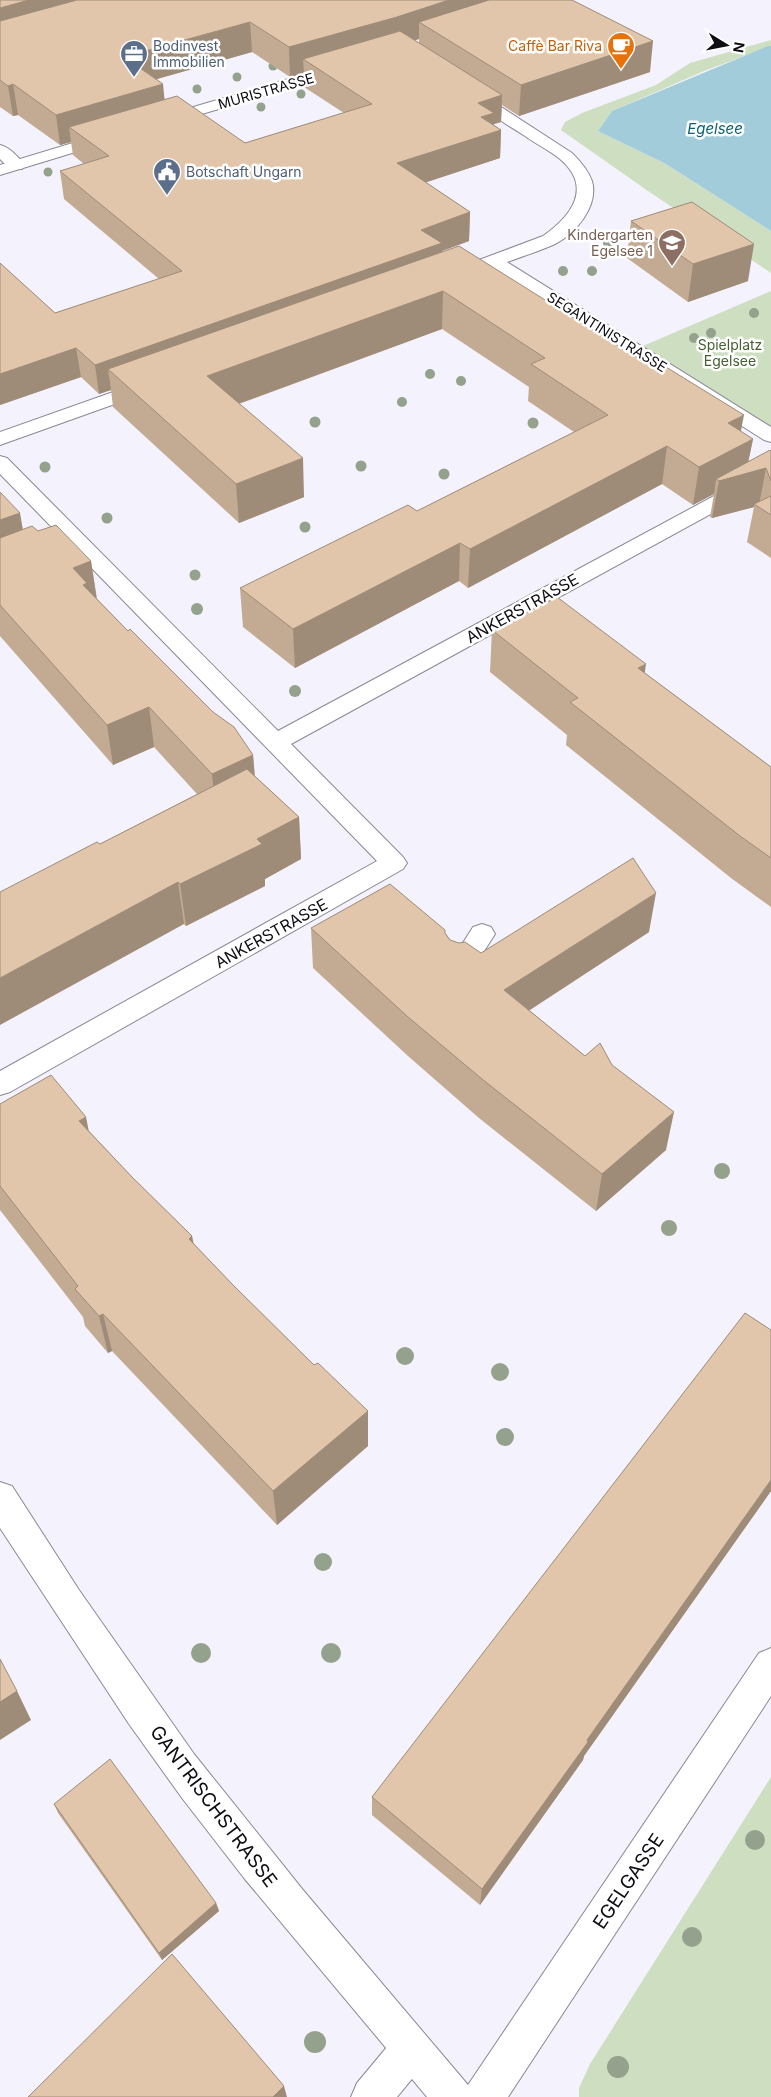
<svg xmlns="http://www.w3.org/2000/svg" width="771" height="2097" font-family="Inter,sans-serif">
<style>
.green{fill:#cddec1}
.water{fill:#a2ccd9}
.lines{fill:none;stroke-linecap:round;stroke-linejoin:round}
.service-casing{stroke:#8a8797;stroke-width:2}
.minor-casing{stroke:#8a8797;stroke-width:2}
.secondary-casing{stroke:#8a8797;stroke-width:2}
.service{fill:#fff;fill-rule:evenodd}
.minor{fill:#fff;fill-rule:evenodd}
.secondary{fill:#fff;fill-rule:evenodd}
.tree{fill:#94a18c}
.wall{fill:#c2aa93;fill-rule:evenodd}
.shaded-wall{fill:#9e8b78}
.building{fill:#e1c6ab;stroke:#9e8b78}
.labels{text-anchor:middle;stroke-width:5;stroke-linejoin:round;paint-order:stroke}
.far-service-label{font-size:14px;fill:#4e5e75;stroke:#fff;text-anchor:start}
.far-food-label{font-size:14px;fill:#c56008;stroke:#fff;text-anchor:end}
.far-street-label{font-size:14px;fill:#0e0d13;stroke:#fff}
.far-education-label{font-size:14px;fill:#785e54;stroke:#fff;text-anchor:end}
.far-park-label{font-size:14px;fill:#455f30;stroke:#fff}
.far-water-label{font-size:15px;font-style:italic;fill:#0e6174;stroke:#fff}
.street-label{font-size:16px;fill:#0e0d13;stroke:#fff}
.near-street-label{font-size:19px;fill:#0e0d13;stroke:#fff}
</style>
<rect width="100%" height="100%" fill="#f4f2fd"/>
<path class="green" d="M 771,40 L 771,46 L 704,71 L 612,111 L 598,131 L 666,164 L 771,231 L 771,273 L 648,191 L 561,130 L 565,122 L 582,113 L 656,85 L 690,63 Z
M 771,291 L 771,426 L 643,346 Z
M 771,1777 L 771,2097 L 579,2097 L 579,2088 L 590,2064 Z"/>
<path class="water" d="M 768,46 L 771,46 L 771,231 L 666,164 L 598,131 L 612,111 Z"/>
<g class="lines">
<defs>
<path id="service" d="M 482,924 L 491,927 L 495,934 L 467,978 L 458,981 L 449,978 L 445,971 L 473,927 Z
M 411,2029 L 425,2035 L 431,2049 L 425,2063 L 397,2097 L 351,2097 L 357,2083 L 397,2035 Z"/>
<path id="minor" d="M 469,88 L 475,90 L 572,153 C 580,161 588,170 592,181 C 599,206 576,233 555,244 C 540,251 523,256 507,262 L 771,427 L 771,442 L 764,440 L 492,267 C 479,273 461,283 447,280 L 444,276 L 447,272 L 543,236 C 570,217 594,188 560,159 C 549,150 536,144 525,136 C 504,123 484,110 463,96 L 461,93 L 463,90 Z
M 0,145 C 9,147 19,157 24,165 L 22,169 L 10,169 L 0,159 Z
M 147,380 L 154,382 L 157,386 L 154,390 L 0,445 L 0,432 Z
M 0,456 L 7,458 L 278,731 L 764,469 L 771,467 L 771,481 L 291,744 L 403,857 L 407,863 L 403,869 L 10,1092 L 0,1095 L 0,1071 L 377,861 L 0,474 Z
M 0,1482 L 12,1486 L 79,1590 L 194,1754 L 303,1890 L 468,2085 L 759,1653 L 771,1648 L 771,1696 L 508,2097 L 427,2097 L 244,1878 L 182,1798 L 129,1724 L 0,1528 Z"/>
<path id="secondary" d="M 339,64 L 344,66 L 347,69 L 344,72 L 168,124 L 156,124 L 154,121 L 156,118 Z
M 109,132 L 115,134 L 117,137 L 115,140 L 0,175 L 0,165 Z"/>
</defs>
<use href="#service" class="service-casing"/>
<use href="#minor" class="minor-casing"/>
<use href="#secondary" class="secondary-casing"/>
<use href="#service" class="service"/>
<use href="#minor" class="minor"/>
<use href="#secondary" class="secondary"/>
</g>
<g class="tree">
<circle cx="273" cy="66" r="4.5"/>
<circle cx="237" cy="77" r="4.5"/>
<circle cx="197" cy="89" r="4.5"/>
<circle cx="301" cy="94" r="4.5"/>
<circle cx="261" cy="107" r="4.5"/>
<circle cx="48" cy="172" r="4.5"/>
<circle cx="608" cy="243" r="5"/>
<circle cx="563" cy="271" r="5"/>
<circle cx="592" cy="271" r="5"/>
<circle cx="754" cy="313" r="5"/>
<circle cx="711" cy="333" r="5"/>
<circle cx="694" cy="338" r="5"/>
<circle cx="430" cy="374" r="5"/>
<circle cx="461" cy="381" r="5"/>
<circle cx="402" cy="402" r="5"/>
<circle cx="315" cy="422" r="5.5"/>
<circle cx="533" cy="423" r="5.5"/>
<circle cx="361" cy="466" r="5.5"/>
<circle cx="45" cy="467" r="5.5"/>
<circle cx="444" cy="474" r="5.5"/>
<circle cx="107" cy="518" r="5.5"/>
<circle cx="305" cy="527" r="5.5"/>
<circle cx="195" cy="575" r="5.5"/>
<circle cx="197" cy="609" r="6"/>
<circle cx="295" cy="691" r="6"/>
<circle cx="722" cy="1171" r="8"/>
<circle cx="669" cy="1228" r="8"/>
<circle cx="405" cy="1356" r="9"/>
<circle cx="500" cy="1372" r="9"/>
<circle cx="505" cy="1437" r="9"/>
<circle cx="323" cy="1562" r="9"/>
<circle cx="201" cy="1653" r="10"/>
<circle cx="331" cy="1653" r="10"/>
<circle cx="755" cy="1840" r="10"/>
<circle cx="692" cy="1937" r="10"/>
<circle cx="315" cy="2042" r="11"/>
<circle cx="618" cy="2067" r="11"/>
</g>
<path class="wall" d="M 0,0 L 572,0 L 650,72 L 519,116 L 502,105 L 501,122 L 494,124 L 494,125 L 501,130 L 500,158 L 425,182 L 470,212 L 469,241 L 442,251 L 442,252 L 753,439 L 748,462 L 771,451 L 771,558 L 747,542 L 754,507 L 712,518 L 710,517 L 714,494 L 693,505 L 662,484 L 468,588 L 459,581 L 295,668 L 243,627 L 240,588 L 417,511 L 574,432 L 528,401 L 529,387 L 442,329 L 239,404 L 304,497 L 239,523 L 113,407 L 111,390 L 99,394 L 81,377 L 0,405 L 0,263 L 55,313 L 159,279 L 64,199 L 60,171 L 84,164 L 73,155 L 71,142 L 60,145 L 18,115 L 13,116 L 0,107 ZM 419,39 L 419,43 L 415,40 ZM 252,52 L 290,77 L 304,74 L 304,87 L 344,113 L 245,143 L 165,100 L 157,79 Z
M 631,221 L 748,281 L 688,302 L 627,258 Z
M 0,492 L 23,530 L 38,531 L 91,561 L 97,599 L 128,631 L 253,755 L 255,776 L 299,817 L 301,859 L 265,879 L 265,886 L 186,926 L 100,844 L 197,794 L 154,747 L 113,765 L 0,636 Z
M 492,630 L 645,673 L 771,767 L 771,907 L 731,878 L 566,745 L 567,735 L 490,672 Z
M 311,928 L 445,930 L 445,933 L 450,940 L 481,953 L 649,932 L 529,1010 L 585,1056 L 612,1065 L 666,1150 L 596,1211 L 479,1118 L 408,1056 L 313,968 Z
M 0,1104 L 89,1131 L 132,1177 L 192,1236 L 194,1244 L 234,1286 L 314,1365 L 368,1411 L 368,1446 L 277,1525 L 112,1351 L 108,1353 L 85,1326 L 83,1317 L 0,1210 Z
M 771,1330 L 771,1491 L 584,1756 L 583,1760 L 480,1905 L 372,1815 L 372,1797 Z
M 54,1804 L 216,1903 L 219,1911 L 162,1960 L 58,1813 Z"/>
<path class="shaded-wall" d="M 29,0 L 140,0 L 0,38 L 0,8 Z
M 449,0 L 506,0 L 419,22 L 419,39 L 396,46 L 303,59 L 304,74 L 290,77 L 289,47 Z
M 250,22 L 252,52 L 150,81 L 127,59 L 145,51 Z
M 653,41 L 650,72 L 519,116 L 521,85 Z
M 13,84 L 18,115 L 13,116 L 8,86 Z
M 163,84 L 166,114 L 69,127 L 71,142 L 60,145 L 56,115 Z
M 502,95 L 501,122 L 494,124 L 493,132 L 501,130 L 500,158 L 397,192 L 397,163 L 478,103 Z
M 470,212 L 469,241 L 442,251 L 442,272 L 108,369 L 111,390 L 99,394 L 95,365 L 421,230 Z
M 754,244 L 748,281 L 688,302 L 693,264 Z
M 443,291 L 442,329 L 210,414 L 207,376 Z
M 76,348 L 81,377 L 0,405 L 0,374 Z
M 744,415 L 738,446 L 753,439 L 746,473 L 766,468 L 759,505 L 754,504 L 754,507 L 712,518 L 719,481 L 716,479 L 714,494 L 693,505 L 699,467 L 728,423 Z
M 667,446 L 662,484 L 468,588 L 470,549 Z
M 303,458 L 304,497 L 239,523 L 236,484 Z
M 20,513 L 27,553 L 0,563 L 0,520 Z
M 460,543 L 459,581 L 295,668 L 293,629 Z
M 91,561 L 97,601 L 90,604 L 73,568 Z
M 646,664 L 640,707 L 638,668 Z
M 149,707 L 154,747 L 113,765 L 107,725 Z
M 253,755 L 256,795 L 216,814 L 212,774 Z
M 299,817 L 301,859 L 265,879 L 265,886 L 186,926 L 180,884 L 257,839 Z
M 178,882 L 184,924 L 0,1025 L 0,978 Z
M 656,893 L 649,932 L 501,1029 L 504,990 Z
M 674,1112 L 666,1150 L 596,1211 L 602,1174 Z
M 86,1117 L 94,1157 L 79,1121 Z
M 192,1236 L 198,1274 L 189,1239 Z
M 103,1314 L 112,1351 L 108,1353 L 99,1316 Z
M 368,1411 L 368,1446 L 277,1525 L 273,1491 Z
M 771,1480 L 771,1491 L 584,1756 L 583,1760 L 480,1905 L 482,1889 L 587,1740 Z
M 17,1691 L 31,1720 L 0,1740 L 0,1702 Z
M 216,1903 L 219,1911 L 162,1960 L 159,1953 Z
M 284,2086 L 287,2097 L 273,2097 Z"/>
<path class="building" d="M 0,0 L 29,0 L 0,8 Z
M 77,0 L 449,0 L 397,17 L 289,47 L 250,22 L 145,51 L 148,53 L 127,59 L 163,84 L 56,115 L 13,84 L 8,86 L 0,80 L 0,21 Z
M 489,0 L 572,0 L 653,41 L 521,85 L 419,22 Z
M 400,31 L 502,95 L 478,103 L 494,113 L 481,117 L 501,130 L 397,163 L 470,212 L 421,230 L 442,243 L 95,365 L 76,348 L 0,374 L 0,263 L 55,313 L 182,271 L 60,171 L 109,156 L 69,127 L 177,96 L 245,143 L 372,104 L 303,59 Z
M 692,202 L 754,244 L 693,264 L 631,221 Z
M 459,246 L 644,362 L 653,359 L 744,415 L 728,423 L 753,439 L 699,467 L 667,446 L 470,549 L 460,543 L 293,629 L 240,588 L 408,505 L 417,511 L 608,415 L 531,364 L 545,358 L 443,291 L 207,376 L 303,458 L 236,484 L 108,369 Z
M 770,450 L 771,451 L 771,481 L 766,468 L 719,481 L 716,479 Z
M 0,492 L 20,513 L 0,520 Z
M 771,496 L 771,515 L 754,504 Z
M 56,525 L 91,561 L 73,568 L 87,583 L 83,585 L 128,631 L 130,629 L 213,712 L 234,727 L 253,755 L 212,774 L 149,707 L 107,725 L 0,605 L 0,538 L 32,526 L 38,531 Z
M 557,597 L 646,664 L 638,668 L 771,767 L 771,858 L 740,836 L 570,702 L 578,698 L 492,630 Z
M 247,769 L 299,817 L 257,839 L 262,844 L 180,884 L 178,882 L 0,978 L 0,892 L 97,842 L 100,844 Z
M 633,858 L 656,893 L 504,990 L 585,1056 L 600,1043 L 612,1065 L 674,1112 L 602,1174 L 482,1079 L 408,1017 L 311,928 L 390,884 L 445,930 L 445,933 L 450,940 L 459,943 L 465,942 L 481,953 Z
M 51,1075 L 86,1117 L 79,1121 L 132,1177 L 192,1236 L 189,1239 L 234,1286 L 314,1365 L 318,1363 L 368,1411 L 273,1491 L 103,1314 L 99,1316 L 75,1289 L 78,1286 L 0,1186 L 0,1104 Z
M 745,1313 L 771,1330 L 771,1480 L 587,1740 L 588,1742 L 482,1889 L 372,1797 Z
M 0,1659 L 17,1691 L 0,1702 Z
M 110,1759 L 216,1903 L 159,1953 L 54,1804 Z
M 172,1954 L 284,2086 L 273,2097 L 28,2097 Z"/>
<defs>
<symbol id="cafe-pin" viewBox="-11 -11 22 30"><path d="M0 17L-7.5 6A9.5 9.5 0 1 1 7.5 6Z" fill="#e8710a" stroke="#fff"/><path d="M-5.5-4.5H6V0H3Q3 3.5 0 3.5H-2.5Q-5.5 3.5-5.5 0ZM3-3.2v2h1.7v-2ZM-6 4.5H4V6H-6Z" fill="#fff"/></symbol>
<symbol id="office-pin" viewBox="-11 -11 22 30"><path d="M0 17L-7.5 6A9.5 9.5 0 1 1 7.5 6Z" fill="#5c6f8a" stroke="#fff"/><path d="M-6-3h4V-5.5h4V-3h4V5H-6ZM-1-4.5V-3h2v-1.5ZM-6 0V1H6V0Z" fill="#fff"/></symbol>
<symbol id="civic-pin" viewBox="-11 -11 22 30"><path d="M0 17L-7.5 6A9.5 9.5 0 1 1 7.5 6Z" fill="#5c6f8a" stroke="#fff"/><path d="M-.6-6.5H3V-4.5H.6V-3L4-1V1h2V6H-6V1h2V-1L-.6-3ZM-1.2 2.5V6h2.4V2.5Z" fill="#fff"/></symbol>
<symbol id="school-pin" viewBox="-11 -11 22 30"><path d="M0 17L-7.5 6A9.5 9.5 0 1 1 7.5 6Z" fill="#8d6e63" stroke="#fff"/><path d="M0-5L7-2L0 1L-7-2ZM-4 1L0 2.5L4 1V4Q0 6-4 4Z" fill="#fff"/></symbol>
</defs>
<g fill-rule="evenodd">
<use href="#cafe-pin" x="605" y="30" width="32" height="43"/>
<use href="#office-pin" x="118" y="38" width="32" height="43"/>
<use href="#civic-pin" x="151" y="156" width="32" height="43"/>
<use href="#school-pin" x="656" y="227" width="32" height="43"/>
</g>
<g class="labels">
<g class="far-service-label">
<text x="153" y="51">Bodinvest<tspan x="153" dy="16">Immobilien</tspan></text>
<text x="186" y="177">Botschaft Ungarn</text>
</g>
<g class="far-food-label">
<text x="602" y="51">Caffè Bar Riva</text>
</g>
<g class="far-street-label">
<text transform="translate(266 91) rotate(-16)" y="5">MURISTRASSE</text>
<text transform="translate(607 332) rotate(32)" y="5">SEGANTINISTRASSE</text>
</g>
<g class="far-education-label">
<text x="653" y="240">Kindergarten<tspan x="653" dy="16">Egelsee 1</tspan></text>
</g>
<g class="far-park-label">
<text x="730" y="350">Spielplatz<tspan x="730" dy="16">Egelsee</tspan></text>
</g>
<g class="far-water-label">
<text x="715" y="134">Egelsee</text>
</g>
<g class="street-label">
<text transform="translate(522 608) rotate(-29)" y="6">ANKERSTRASSE</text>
<text transform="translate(271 933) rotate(-29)" y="6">ANKERSTRASSE</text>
</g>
<g class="near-street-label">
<text transform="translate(214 1806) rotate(53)" y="7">GANTRISCHSTRASSE</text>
<text transform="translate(628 1881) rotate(-56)" y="7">EGELGASSE</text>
</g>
</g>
<g transform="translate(726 45) rotate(100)" stroke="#ffffff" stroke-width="4" paint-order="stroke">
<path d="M0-4L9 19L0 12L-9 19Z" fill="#0e0d13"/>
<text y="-8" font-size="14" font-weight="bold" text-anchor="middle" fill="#0e0d13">N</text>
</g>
</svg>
